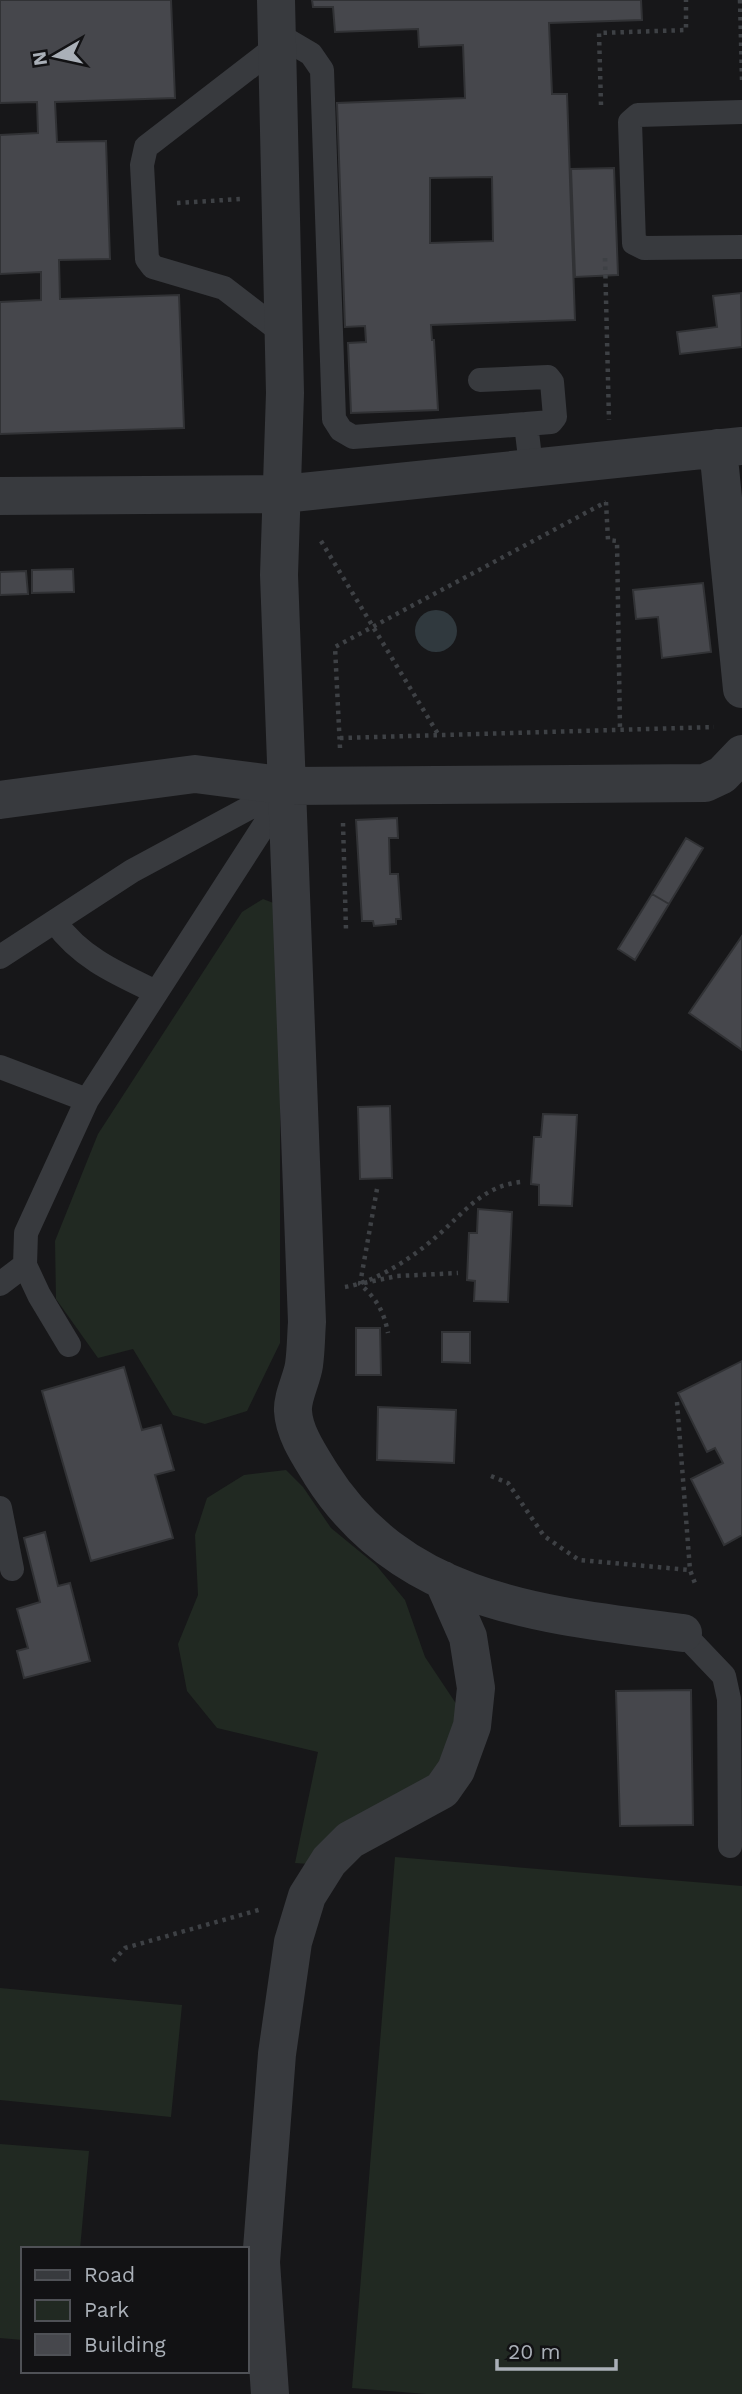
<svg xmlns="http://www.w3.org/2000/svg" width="742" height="2394" font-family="'Work Sans',sans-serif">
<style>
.green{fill:#212922}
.water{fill:#30393e}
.building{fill:#46474c;stroke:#313235;stroke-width:2;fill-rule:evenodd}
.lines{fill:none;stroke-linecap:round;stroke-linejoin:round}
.path{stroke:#3e4145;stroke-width:4.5;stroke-dasharray:3.5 5;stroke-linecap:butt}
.service{stroke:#383a3e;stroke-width:24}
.minor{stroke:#383a3e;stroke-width:38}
</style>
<rect width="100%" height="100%" fill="#171719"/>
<path class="green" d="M 263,899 L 276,904 L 280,930 L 280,1343 L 247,1411 L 205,1424 L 173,1415 L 133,1349 L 98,1358 L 56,1299 L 55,1241 L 98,1134 L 242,912 Z
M 286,1470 L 303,1487 L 331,1528 L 376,1565 L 405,1600 L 425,1657 L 459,1708 L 447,1755 L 423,1784 L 309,1864 L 295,1863 L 318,1752 L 217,1728 L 187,1691 L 178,1644 L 198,1595 L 195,1535 L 207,1498 L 244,1475 Z
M 395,1857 L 742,1886 L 742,2394 L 426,2394 L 352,2388 Z
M 0,1988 L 182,2005 L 171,2117 L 0,2100 Z
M 0,2144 L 89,2151 L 80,2249 L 23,2249 L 23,2340 L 0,2338 Z"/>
<path class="water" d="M415 631a21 21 0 1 1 42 0a21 21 0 1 1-42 0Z"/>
<path class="building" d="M 0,0 L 171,0 L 175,98 L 55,102 L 57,142 L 106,141 L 110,259 L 59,260 L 60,299 L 179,295 L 184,428 L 0,434 L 0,302 L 41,300 L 41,272 L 0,274 L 0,135 L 38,133 L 37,102 L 0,103 Z
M 312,0 L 641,0 L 642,20 L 549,23 L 552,94 L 567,94 L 575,320 L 431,325 L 432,340 L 434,340 L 438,410 L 351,413 L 348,343 L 366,342 L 365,326 L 345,327 L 337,103 L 465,98 L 463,45 L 419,47 L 418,29 L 335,32 L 333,7 L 313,7 ZM 492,177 L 493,241 L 430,243 L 430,178 Z
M 614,168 L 618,275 L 575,277 L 571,169 Z
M 741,293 L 742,347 L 680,354 L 677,332 L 717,327 L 713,296 Z
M 73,569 L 74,592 L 32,593 L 32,570 Z
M 26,571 L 28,594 L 0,595 L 0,572 Z
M 703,583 L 711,652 L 662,658 L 658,617 L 636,619 L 633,590 Z
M 397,818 L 398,838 L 389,838 L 390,874 L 398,874 L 401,919 L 396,919 L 396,924 L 374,926 L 373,921 L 362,921 L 356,820 Z
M 686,838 L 703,848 L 669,904 L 652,894 Z
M 652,894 L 669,904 L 635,960 L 618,949 Z
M 742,936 L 742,1050 L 689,1013 Z
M 390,1106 L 392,1178 L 360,1179 L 358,1107 Z
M 543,1114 L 577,1115 L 572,1206 L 539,1205 L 539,1185 L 531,1184 L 534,1137 L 541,1137 Z
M 478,1209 L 512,1212 L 508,1302 L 474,1301 L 475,1281 L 467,1280 L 469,1233 L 477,1233 Z
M 356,1328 L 380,1328 L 381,1375 L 356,1375 Z
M 442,1332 L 470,1332 L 470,1363 L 442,1362 Z
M 742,1361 L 742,1535 L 724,1545 L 691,1479 L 723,1463 L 715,1448 L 707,1452 L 678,1393 Z
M 124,1367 L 142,1430 L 161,1425 L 174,1470 L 155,1475 L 173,1538 L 91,1561 L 42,1391 Z
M 378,1407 L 456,1410 L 454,1463 L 377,1460 Z
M 45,1532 L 58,1586 L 70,1583 L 90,1661 L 24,1678 L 17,1651 L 28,1648 L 17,1609 L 40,1602 L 24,1538 Z
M 691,1690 L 693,1825 L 620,1826 L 616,1691 Z"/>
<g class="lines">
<path class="path" d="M 740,0 L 742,80
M 601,105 L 599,33 L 686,30 L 686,0
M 177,203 L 241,199
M 605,258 L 609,420
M 606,502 L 608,540 L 617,541 L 620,729
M 321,541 L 438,734
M 340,738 L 714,727
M 340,748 L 335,647 L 606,502
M 343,823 L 346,930
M 377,1189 L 360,1284 C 377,1299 384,1312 388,1333
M 364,1283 L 397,1276 L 458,1273
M 345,1287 C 376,1282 412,1258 436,1237 C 464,1213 482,1186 521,1182
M 677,1402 L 690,1570 L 696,1586
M 491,1476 L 508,1483 L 544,1536 L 579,1560 L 690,1570
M 113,1961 L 125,1948 L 262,1909"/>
<path class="service" d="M 277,34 L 311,54 L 322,70 L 334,419 L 341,430 L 353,437 L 526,424
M 277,46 L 146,147 L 142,165 L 147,259 L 153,267 L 224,288 L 284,334
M 742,112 L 638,115 L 630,122 L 634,243 L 644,248 L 742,247
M 480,380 L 548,377 L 552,382 L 555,417 L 551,422 L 526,424 L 531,466
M 55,922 C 81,958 116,973 156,992
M 0,957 L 132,871 L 286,788
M 0,1067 L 87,1100
M 0,1284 L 25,1265
M 69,1345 L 39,1295 L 25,1265 L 26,1233 L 87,1100 L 287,790
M 0,1508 L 12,1569
M 683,1633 L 724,1676 L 729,1699 L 730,1846"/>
<path class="minor" d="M 276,0 L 285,393 L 279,575 L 307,1322 C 306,1336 306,1351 304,1365 C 302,1379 292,1397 293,1411 C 294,1433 310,1456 321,1474 C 403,1604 545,1615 683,1633
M 718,448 L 742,689
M 0,496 L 283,494 L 742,446
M 0,800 L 195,774 L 289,786 L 705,783 L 722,775 L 742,754
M 270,2394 L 261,2262 L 277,2054 L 293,1942 L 307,1896 L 329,1861 L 350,1840 L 442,1790 L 456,1770 L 472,1726 L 476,1688 L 468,1637 L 443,1580"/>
</g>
<rect x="21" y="2247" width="228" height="126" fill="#121214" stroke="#4f5156" stroke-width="2"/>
<rect x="35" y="2270" width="35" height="10" fill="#383a3e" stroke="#4f5156" stroke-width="2"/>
<text x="84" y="2282" font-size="21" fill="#aab0b8">Road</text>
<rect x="35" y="2300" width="35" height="21" fill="#212922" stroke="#4f5156" stroke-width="2"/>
<text x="84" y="2317" font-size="21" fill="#aab0b8">Park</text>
<rect x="35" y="2334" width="35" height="21" fill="#46474c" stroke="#4f5156" stroke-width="2"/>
<text x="84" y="2352" font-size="21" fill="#aab0b8">Building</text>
<g transform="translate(56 56) rotate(261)" stroke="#121214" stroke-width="5" paint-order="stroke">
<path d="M0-5L12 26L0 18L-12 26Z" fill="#aab0b8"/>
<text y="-10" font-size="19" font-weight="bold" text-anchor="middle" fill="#aab0b8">N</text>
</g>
<path d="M497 2359v10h119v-10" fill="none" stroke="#aab0b8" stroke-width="3.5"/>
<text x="508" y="2359" font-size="21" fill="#aab0b8" stroke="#121214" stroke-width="5" paint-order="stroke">20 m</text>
</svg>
